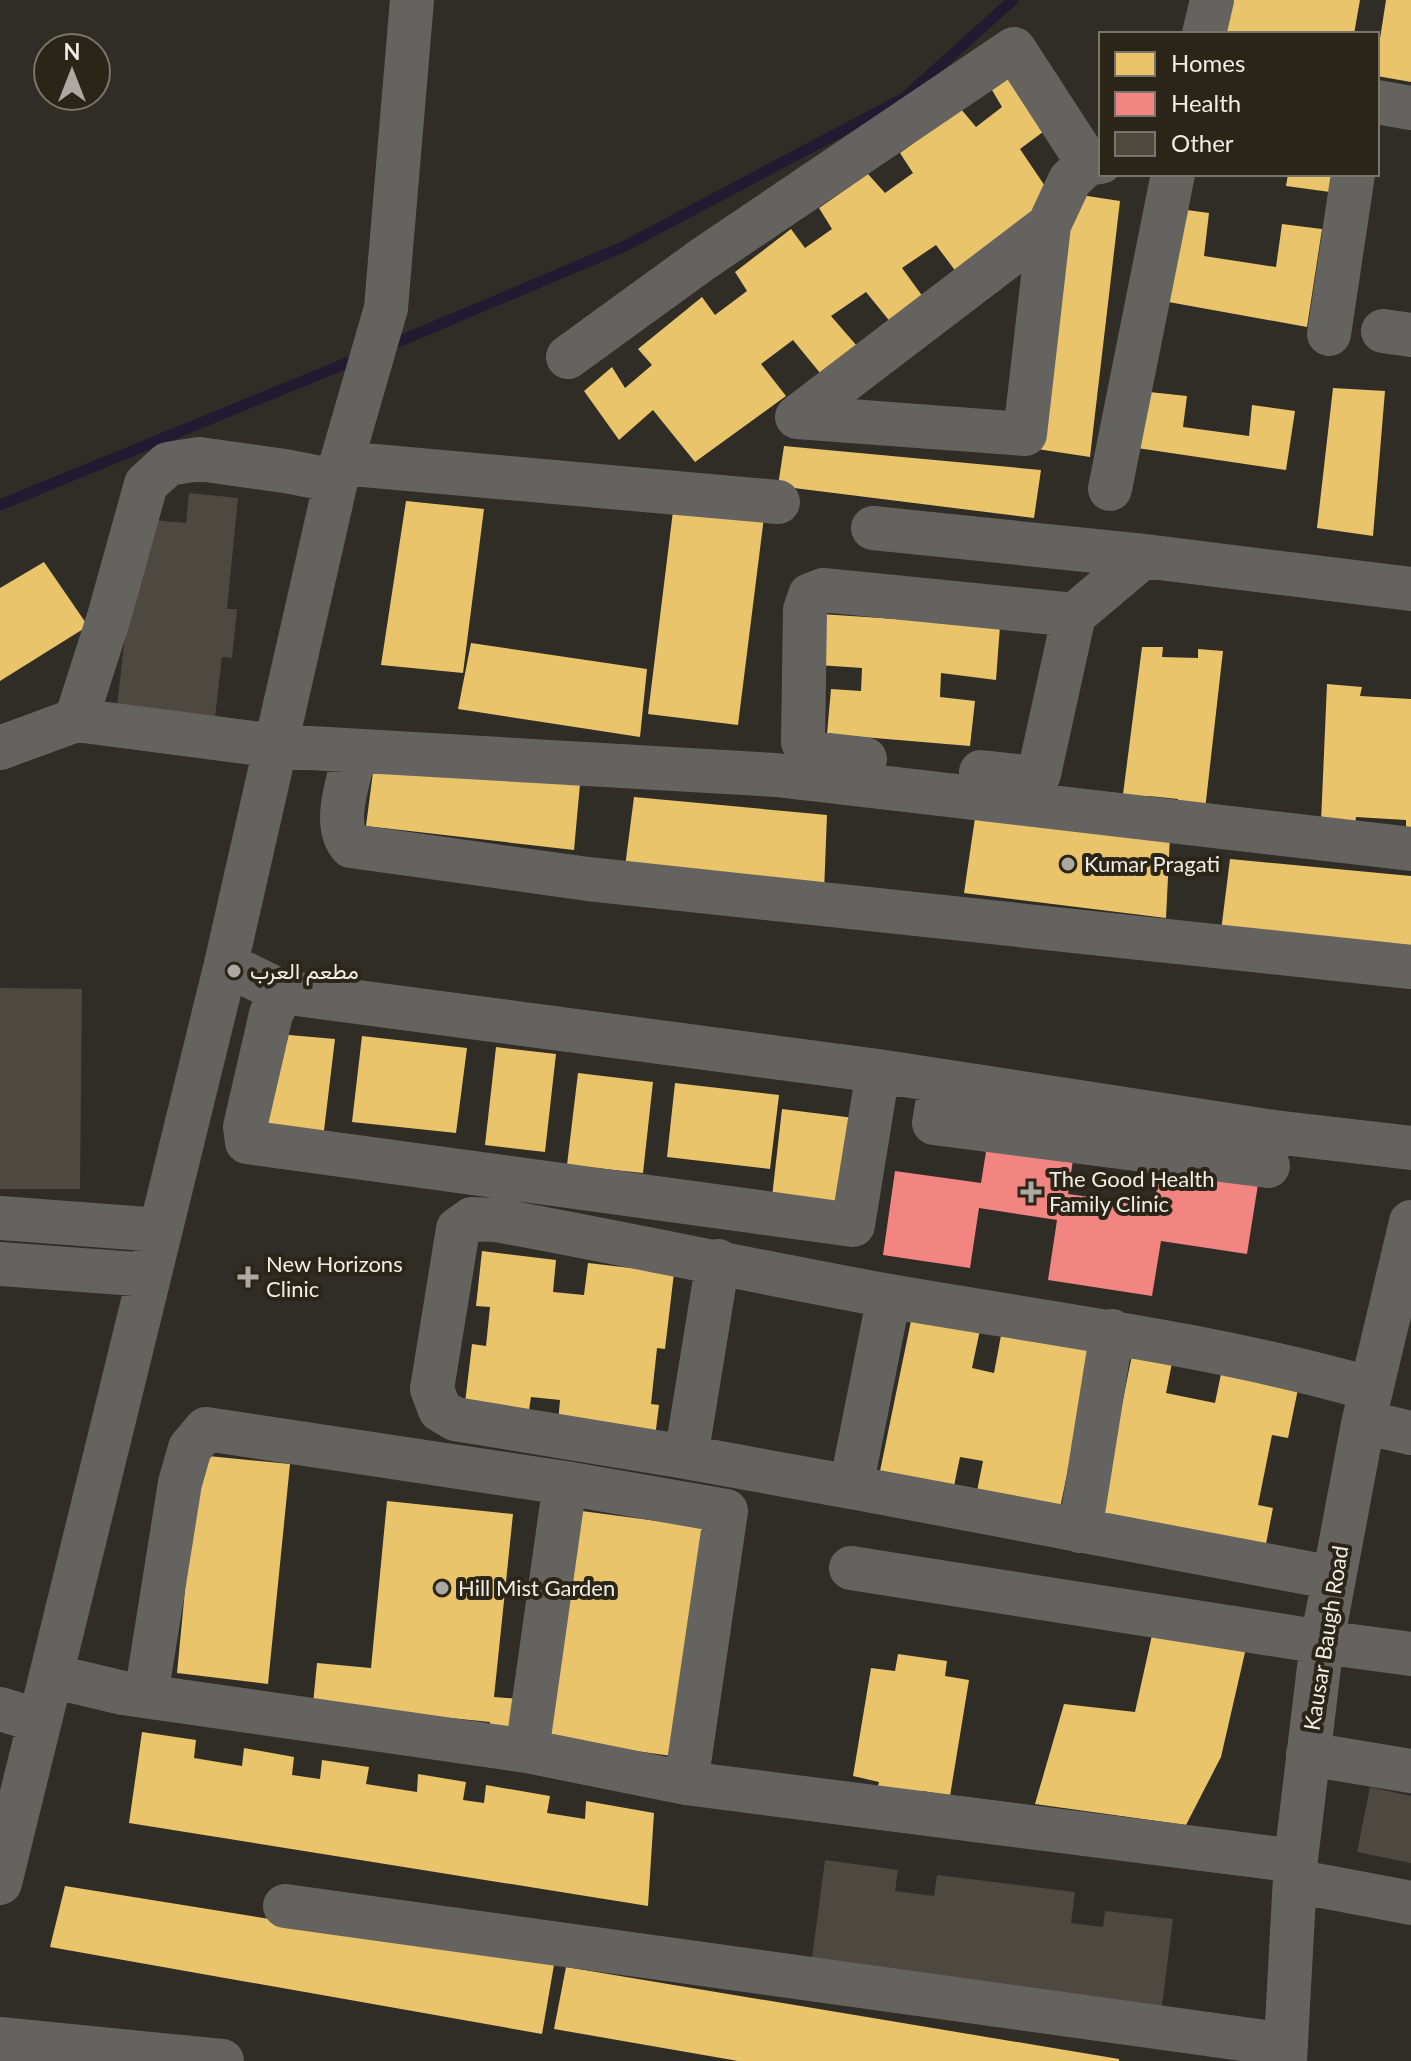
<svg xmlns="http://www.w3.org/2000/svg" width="1411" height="2061" font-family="Lato,Vazirmatn,sans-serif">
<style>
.homes{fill:#e9c46a}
.health{fill:#f28482}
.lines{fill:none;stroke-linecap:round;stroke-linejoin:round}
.stream{stroke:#221a30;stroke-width:11}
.building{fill:#4d4940}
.minor{stroke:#656360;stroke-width:44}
.poi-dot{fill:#ada9a2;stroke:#2b2518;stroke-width:3}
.labels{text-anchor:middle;stroke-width:8;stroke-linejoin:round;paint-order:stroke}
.poi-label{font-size:22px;fill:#f1ece4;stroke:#2b2518;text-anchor:start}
.street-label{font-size:22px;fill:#f1ece4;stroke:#2b2518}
</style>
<rect width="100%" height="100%" fill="#302d26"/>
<path class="homes" d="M 1224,0 L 1360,0 L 1354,34 L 1217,34 Z
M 1386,0 L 1411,0 L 1411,82 L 1377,76 L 1377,58 Z
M 1015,74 L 1051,126 L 1020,149 L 1057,204 L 960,277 L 936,245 L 902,268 L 926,301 L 892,324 L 866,292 L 831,316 L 857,346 L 820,373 L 793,340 L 761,364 L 786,396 L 695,462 L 653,410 L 619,440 L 584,391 L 612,367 L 625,388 L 652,365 L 638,349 L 702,297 L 715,315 L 747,291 L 735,272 L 791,229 L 805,248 L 832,229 L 819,208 L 868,174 L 885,193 L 913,173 L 900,153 L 961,109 L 976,127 L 1002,107 L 992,90 Z
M 1288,174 L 1333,174 L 1330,192 L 1286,186 Z
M 1068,193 L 1120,201 L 1090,457 L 1037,449 Z
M 1172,208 L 1209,213 L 1204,256 L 1276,267 L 1282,224 L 1322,229 L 1307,327 L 1163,301 Z
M 1333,388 L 1385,391 L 1373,536 L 1317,528 Z
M 1140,391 L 1187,396 L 1183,427 L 1249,436 L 1252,405 L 1295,411 L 1286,470 L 1137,448 Z
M 784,446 L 1041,470 L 1034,518 L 778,486 Z
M 406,501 L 484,509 L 463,673 L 381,665 Z
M 673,511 L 764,517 L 738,725 L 648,714 Z
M 44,562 L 88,626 L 0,681 L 0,588 Z
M 821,614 L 1000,626 L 996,680 L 941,673 L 940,697 L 975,701 L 970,746 L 827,734 L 831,689 L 861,691 L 862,668 L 818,665 Z
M 471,643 L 647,669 L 640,737 L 458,709 Z
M 1142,647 L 1163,647 L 1162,657 L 1198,658 L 1198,649 L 1223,651 L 1205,810 L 1177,809 L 1178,799 L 1149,796 L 1122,802 Z
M 1327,684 L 1362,687 L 1360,696 L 1411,699 L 1411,830 L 1406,829 L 1406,820 L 1356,817 L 1355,825 L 1321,822 Z
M 373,772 L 580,784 L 574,850 L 366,826 Z
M 634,797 L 827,815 L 824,892 L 625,867 Z
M 975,818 L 1170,836 L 1166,918 L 964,893 Z
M 1230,859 L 1411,876 L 1411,952 L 1221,931 Z
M 278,1034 L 335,1039 L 323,1139 L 256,1132 Z
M 362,1036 L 467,1048 L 456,1133 L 352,1122 Z
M 496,1047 L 556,1054 L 545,1152 L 485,1145 Z
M 578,1073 L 653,1082 L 643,1173 L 567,1165 Z
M 675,1083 L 779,1095 L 770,1169 L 667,1157 Z
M 782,1109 L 854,1118 L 843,1205 L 772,1197 Z
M 482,1251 L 556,1260 L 553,1292 L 584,1295 L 588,1263 L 674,1273 L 665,1349 L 657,1348 L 651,1404 L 659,1405 L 654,1445 L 557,1434 L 560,1400 L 531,1397 L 529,1410 L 465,1403 L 472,1344 L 486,1346 L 490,1307 L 476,1306 Z
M 913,1311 L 981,1325 L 972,1368 L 994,1373 L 1002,1330 L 1093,1348 L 1060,1508 L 977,1491 L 983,1461 L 960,1457 L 954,1486 L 880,1471 Z
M 1132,1355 L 1172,1363 L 1166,1393 L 1215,1403 L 1221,1374 L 1298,1389 L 1288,1438 L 1272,1435 L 1258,1505 L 1273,1508 L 1264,1554 L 1099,1520 Z
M 198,1455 L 290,1464 L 268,1684 L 177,1673 Z
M 387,1501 L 513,1514 L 494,1697 L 521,1699 L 516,1744 L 489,1740 L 490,1722 L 313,1704 L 317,1663 L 371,1668 Z
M 574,1510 L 703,1527 L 672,1756 L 542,1738 Z
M 1154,1626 L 1249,1635 L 1221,1757 L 1186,1825 L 1035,1804 L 1064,1704 L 1135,1712 Z
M 898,1654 L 947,1661 L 945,1676 L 969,1680 L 950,1796 L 923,1791 L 920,1806 L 875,1798 L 879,1782 L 853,1776 L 871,1668 L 895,1671 Z
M 142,1732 L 196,1740 L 194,1758 L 242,1766 L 244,1748 L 294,1757 L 292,1775 L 320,1779 L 322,1760 L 369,1767 L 366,1784 L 417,1792 L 418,1774 L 466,1782 L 463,1800 L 484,1803 L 486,1785 L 550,1796 L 547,1813 L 585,1819 L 586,1801 L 654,1813 L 648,1906 L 129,1823 Z
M 65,1886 L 554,1965 L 542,2034 L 50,1947 Z
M 566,1967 L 1119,2059 L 1119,2061 L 738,2061 L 554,2029 Z"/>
<path class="health" d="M 989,1133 L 1075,1146 L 1068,1194 L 1154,1206 L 1161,1163 L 1259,1178 L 1247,1254 L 1161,1241 L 1152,1296 L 1048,1280 L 1057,1220 L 979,1208 L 970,1268 L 883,1255 L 895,1171 L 981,1183 Z"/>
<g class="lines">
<path class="stream" d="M 386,347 L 625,246 L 904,98 L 1013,0
M 0,505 L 359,358"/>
</g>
<path class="building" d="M 189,493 L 238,498 L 227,609 L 237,609 L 232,658 L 222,657 L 215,717 L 117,706 L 131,585 L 144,519 L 186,523 Z
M 0,988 L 82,989 L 80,1189 L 0,1189 Z
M 1370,1787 L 1411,1796 L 1411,1863 L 1357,1852 Z
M 825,1860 L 898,1870 L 895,1891 L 934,1896 L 937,1875 L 1075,1892 L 1071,1923 L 1103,1927 L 1105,1911 L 1173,1919 L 1160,2021 L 812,1958 Z"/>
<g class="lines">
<path class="minor" d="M 1204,34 L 1212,0
M 1377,102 L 1411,108
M 1049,225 L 797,417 L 1025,434 L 1049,225 L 1070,180 L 1088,163 L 1101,162
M 1383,331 L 1411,335
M 1329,334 L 1353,174
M 568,357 L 703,259 L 1014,49 L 1088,163
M 341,463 L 778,502
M 1110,489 L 1173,174
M 873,528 L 1144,556 L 1411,589
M 76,720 L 109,617 L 146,484 L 168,464 L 199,459 L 285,471 L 336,481
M 0,748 L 76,720 L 276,746 L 776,775 L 1411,849
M 355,751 C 350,779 331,823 351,846 L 588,879 L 1411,967
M 865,759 L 813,753 L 803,742 L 805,610 L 810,595 L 823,590 L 1074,615 L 1144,556
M 981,772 L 1026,777 L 1039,774 L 1074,615
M 226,964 L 282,992 L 878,1071 L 1274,1132 L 1411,1148
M 282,992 L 271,1014 L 245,1127 L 247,1142 L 853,1225 L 878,1071
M 941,1081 L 934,1123 L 1268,1166
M 0,1218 L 160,1230
M 718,1261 L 686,1457 L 455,1419 L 440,1410 L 432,1389 L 458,1229 L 472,1219 L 496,1220 C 627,1244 758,1272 889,1296 C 1050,1324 1214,1344 1371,1389
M 0,1264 L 149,1275
M 1364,1422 L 1411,1433
M 686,1457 L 851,1487 L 889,1296
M 851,1487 L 1334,1578
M 1080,1531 L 1112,1331
M 851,1568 L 1322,1642 L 1411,1654
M 52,1676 L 123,1693 L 527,1751 L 686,1783 L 1296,1861
M 146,1696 L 180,1483 L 190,1448 L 206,1429 L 565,1483 L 726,1511 L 686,1783
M 0,1709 L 40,1721
M 527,1751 L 565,1483
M 1308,1754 L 1411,1771
M 1295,1881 L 1411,1903
M 0,1883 L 226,964 L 336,481 L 386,308 L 412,0
M 285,1906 L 1286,2045
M 0,2039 L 222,2061
M 1285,2061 L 1296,1859 L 1322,1642 L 1363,1424 L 1411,1222"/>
</g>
<g class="poi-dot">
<circle cx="1068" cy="864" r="8"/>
<circle cx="234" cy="971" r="8"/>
<path d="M1027 1180h8v8h8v8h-8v8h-8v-8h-8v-8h8z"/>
<path d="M244 1265h8v8h8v8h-8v8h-8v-8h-8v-8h8z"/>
<circle cx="442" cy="1588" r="8"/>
</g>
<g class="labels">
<g class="poi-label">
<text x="1084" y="872">Kumar Pragati</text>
<text x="250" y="979">مطعم العرب</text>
<text x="1049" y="1187">The Good Health<tspan x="1049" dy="25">Family Clinic</tspan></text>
<text x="266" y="1272">New Horizons<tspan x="266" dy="25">Clinic</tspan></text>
<text x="458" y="1596">Hill Mist Garden</text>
</g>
<g class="street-label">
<text transform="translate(1326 1638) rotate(-81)" y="8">Kausar Baugh Road</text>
</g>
</g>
<rect x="1099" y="32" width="280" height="144" fill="#2b2518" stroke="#7a756a" stroke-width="2"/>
<rect x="1115" y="52" width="40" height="24" fill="#e9c46a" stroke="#7a756a" stroke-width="2"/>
<text x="1171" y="72" font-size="24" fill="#f1ece4">Homes</text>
<rect x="1115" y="92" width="40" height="24" fill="#f28482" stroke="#7a756a" stroke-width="2"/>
<text x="1171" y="112" font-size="24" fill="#f1ece4">Health</text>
<rect x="1115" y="132" width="40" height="24" fill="#4d4940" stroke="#7a756a" stroke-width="2"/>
<text x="1171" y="152" font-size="24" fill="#f1ece4">Other</text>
<g transform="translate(72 72)"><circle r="38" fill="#2b2518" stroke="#7a756a" stroke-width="2"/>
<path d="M0-6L14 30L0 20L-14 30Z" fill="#ada9a2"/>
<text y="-12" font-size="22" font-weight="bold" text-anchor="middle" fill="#f1ece4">N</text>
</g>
</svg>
